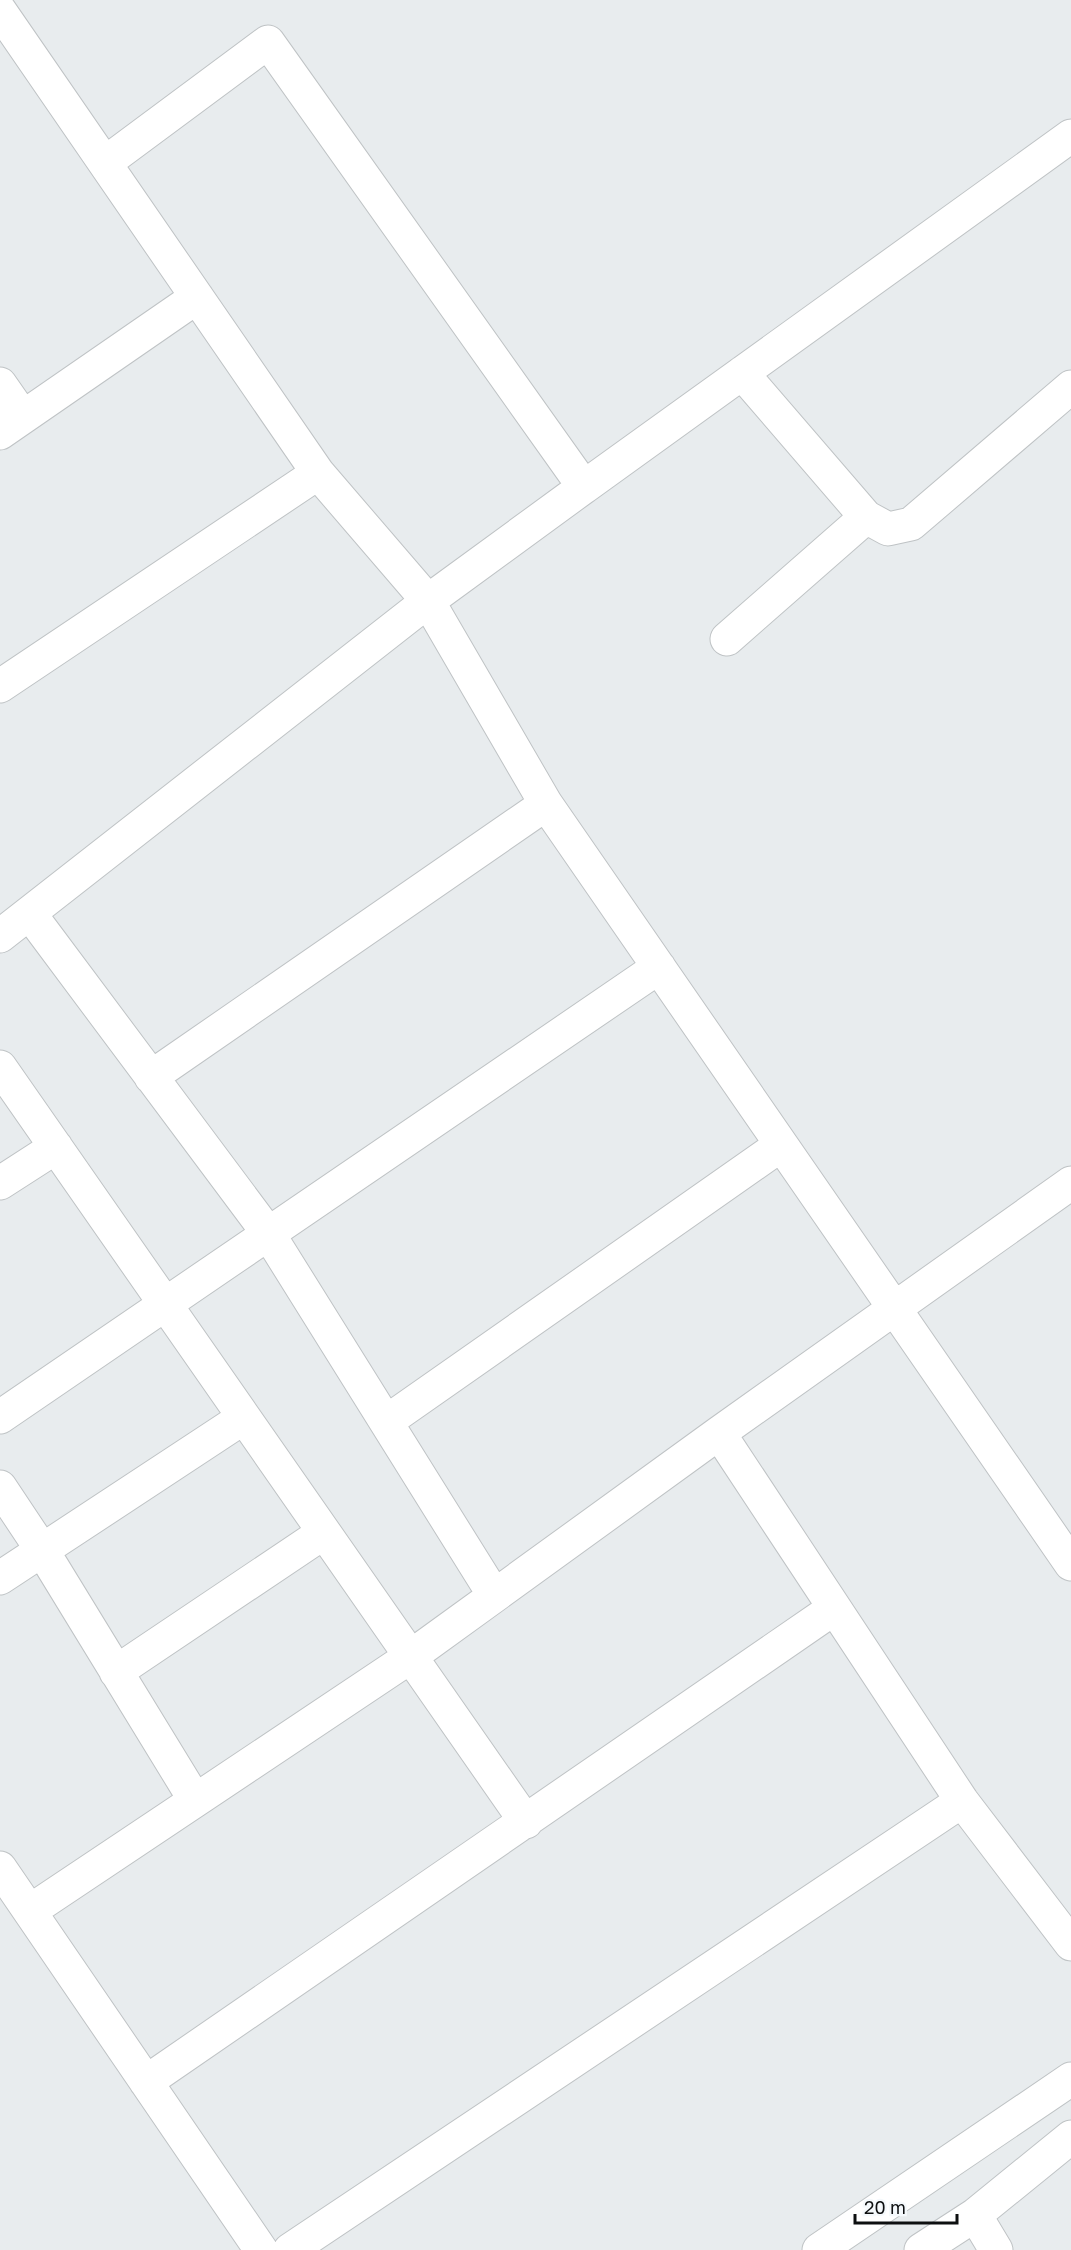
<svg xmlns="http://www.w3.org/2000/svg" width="1071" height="2250" font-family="'Golos Text',sans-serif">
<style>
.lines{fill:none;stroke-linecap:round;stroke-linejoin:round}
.minor-casing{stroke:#bfc3c5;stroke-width:35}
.minor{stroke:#fff;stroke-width:33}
</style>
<rect width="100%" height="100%" fill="#e8ecee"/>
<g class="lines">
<defs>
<path id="minor" d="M 0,11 L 318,473 L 428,601 L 546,804 L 1071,1564
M 742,373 L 866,517 L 888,529 L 911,524 L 1071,387
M 0,384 L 23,417
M 0,433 L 197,297
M 584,487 L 1071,136
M 727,639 L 866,517
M 0,686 L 318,473
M 30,914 L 268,1233 L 494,1595
M 0,936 L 428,601 L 584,487 L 268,42 L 105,163
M 0,1067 L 526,1822
M 151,1077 L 546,804
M 0,1183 L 56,1147
M 0,1417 L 659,967
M 386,1422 L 781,1145
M 719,1433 L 962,1801 L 1071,1944
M 0,1487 L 42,1550 L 195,1800
M 0,1578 L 243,1418
M 116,1672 L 323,1533
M 0,1868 L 261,2250
M 30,1911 L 410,1657 L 719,1433 L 1071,1183
M 146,2082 L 833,1609
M 975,2215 L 996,2250
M 290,2250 L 962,1801
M 819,2250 L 1071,2079
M 921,2250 L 975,2215 L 1071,2137"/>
</defs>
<use href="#minor" class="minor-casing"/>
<use href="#minor" class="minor"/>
</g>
<path d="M855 2214v9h102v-9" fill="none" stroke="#0d0f10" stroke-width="3"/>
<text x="864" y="2214" font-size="18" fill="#0d0f10" stroke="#f5f9fc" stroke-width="4.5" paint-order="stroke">20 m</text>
</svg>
